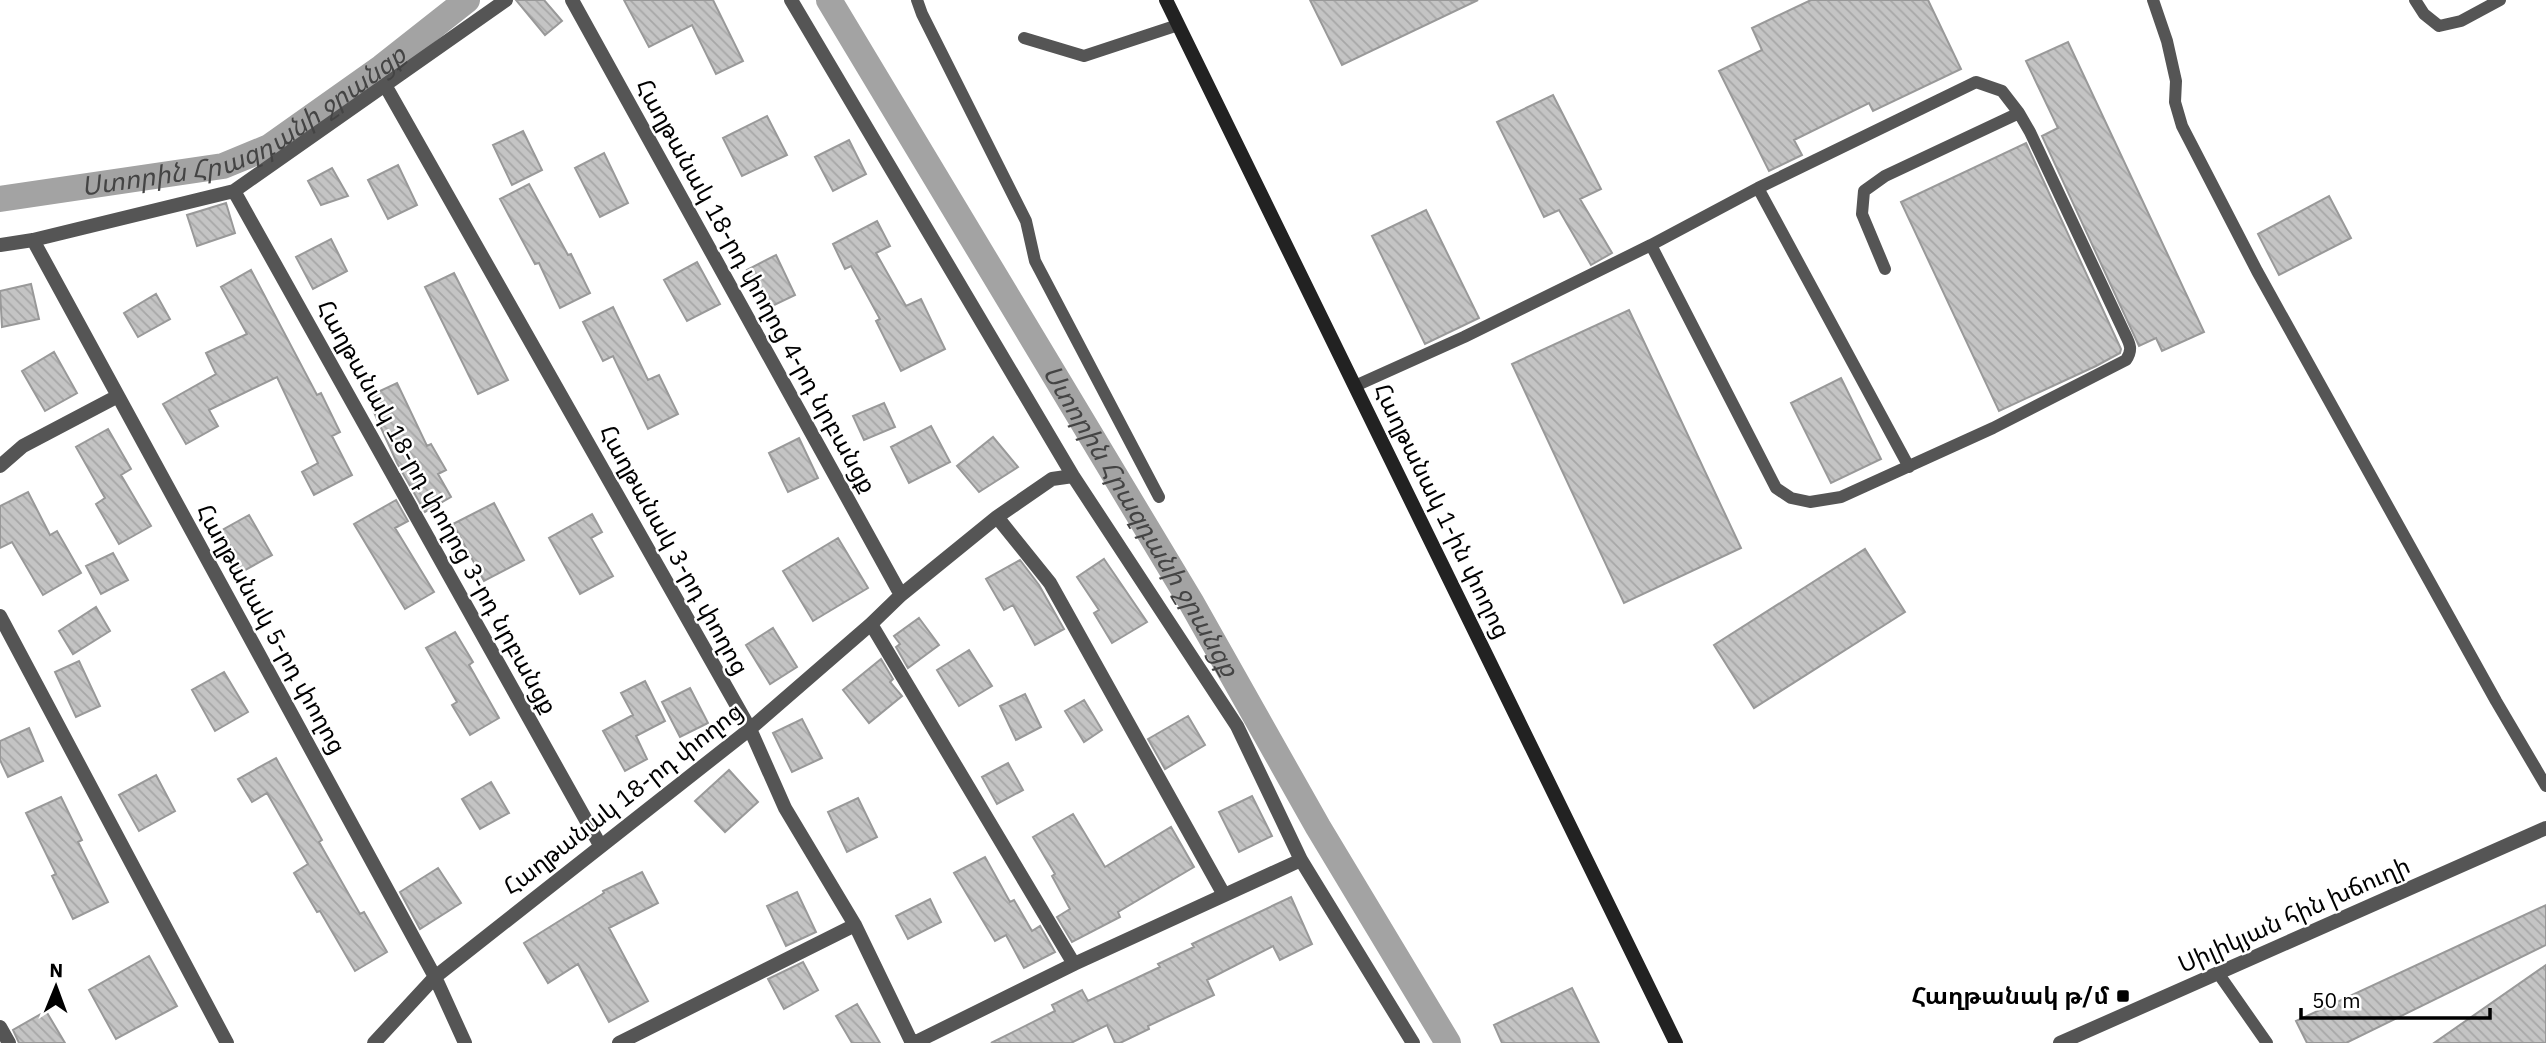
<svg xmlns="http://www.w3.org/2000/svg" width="2546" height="1043" font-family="'IBM Plex Sans','Noto Sans Armenian',sans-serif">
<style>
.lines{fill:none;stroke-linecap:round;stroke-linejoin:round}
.canal{stroke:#a3a3a3;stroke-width:26}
.building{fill:url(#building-back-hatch);stroke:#999;stroke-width:2}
.service{stroke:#555;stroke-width:12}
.minor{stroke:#555;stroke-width:14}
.tertiary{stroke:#555;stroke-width:14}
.secondary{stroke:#222;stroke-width:14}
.poi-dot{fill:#000;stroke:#fff;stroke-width:2.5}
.labels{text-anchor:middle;stroke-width:5;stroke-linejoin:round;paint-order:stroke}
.street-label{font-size:24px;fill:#000;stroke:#fff}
.poi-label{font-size:24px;font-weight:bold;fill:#000;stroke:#fff;text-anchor:end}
.water-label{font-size:26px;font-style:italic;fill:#444;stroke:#fff}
</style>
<defs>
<pattern id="building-back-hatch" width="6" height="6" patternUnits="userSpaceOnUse" patternTransform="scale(1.75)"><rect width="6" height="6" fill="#c4c4c4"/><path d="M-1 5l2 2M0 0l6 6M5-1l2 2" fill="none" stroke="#a7a7a7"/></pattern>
</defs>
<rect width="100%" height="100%" fill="#fff"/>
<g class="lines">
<g class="canal">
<path id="s1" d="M 829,0 L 1191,602 L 1318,827 L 1448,1043"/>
<path id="s2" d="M 0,199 L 223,166 L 269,147 L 382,67 L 467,0"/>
</g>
</g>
<path class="building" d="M 516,0 L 544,0 L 562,21 L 545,35 Z
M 624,0 L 713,0 L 743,61 L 716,74 L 692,25 L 649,47 Z
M 1310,0 L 1478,0 L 1342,65 Z
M 1811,0 L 1928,0 L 1961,69 L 1873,111 L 1869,103 L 1794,140 L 1802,155 L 1769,171 L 1719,71 L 1762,50 L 1752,28 Z
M 2068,42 L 2204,332 L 2162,351 L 2156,338 L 2139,346 L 2042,136 L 2058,128 L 2026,61 Z
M 1553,95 L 1601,189 L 1580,199 L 1612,253 L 1591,265 L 1559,210 L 1544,217 L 1497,122 Z
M 767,116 L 787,155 L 742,176 L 723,138 Z
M 523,131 L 542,170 L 512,185 L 493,145 Z
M 849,140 L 866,174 L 833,191 L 815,157 Z
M 2026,143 L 2121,349 L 2120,353 L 2096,366 L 1999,411 L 1901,202 Z
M 604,153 L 628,203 L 600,217 L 575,168 Z
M 398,165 L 417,205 L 388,219 L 368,180 Z
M 332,168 L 348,196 L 321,205 L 308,181 Z
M 529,184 L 568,255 L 571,254 L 590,293 L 560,308 L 539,263 L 535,264 L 500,199 Z
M 2329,196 L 2351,238 L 2279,275 L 2258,234 Z
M 226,203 L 235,233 L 197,246 L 187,215 Z
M 1426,210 L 1479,318 L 1425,344 L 1372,236 Z
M 877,221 L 890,246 L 876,253 L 906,306 L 921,299 L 945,349 L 901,371 L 876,321 L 880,319 L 851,266 L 845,269 L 833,244 Z
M 331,239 L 347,271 L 313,289 L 296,257 Z
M 776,255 L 795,295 L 766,309 L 747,270 Z
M 697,262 L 720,304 L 687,321 L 664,280 Z
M 251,270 L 317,395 L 321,393 L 340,432 L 332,436 L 352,475 L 314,495 L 302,472 L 318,463 L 277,377 L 209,410 L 218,426 L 186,444 L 163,404 L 216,374 L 206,353 L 247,334 L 221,287 Z
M 454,273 L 508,380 L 478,394 L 425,287 Z
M 31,284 L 39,319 L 2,327 L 0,291 Z
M 156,294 L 170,319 L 138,337 L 124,313 Z
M 613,307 L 648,380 L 659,375 L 678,414 L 648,429 L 613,356 L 603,361 L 583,322 Z
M 1629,310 L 1741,548 L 1624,603 L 1512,364 Z
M 54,352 L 77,393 L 45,411 L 22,371 Z
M 1841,378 L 1881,459 L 1831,483 L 1791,403 Z
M 397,383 L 427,446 L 431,444 L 446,470 L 438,474 L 451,497 L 425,512 L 397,463 L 367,397 Z
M 884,403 L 895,427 L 864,440 L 853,416 Z
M 931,426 L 950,462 L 909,483 L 891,447 Z
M 108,429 L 131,469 L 121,475 L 151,526 L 119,544 L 96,504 L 105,498 L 76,447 Z
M 993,437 L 1018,467 L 979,492 L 957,466 Z
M 799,438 L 818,478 L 788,492 L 769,453 Z
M 28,492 L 50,535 L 57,531 L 81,573 L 43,595 L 12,542 L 0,548 L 0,506 Z
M 396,500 L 408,521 L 395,528 L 434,592 L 405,609 L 354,524 Z
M 494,503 L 524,560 L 484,581 L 453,524 Z
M 592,514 L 602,532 L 591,538 L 613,576 L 580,594 L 549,538 Z
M 249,515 L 272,555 L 240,573 L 217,533 Z
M 838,538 L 868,588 L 813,621 L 783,571 Z
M 1865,549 L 1905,612 L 1754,708 L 1714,645 Z
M 113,553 L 128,580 L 101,594 L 86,566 Z
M 1104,559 L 1147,622 L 1112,643 L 1094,613 L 1099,610 L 1077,577 Z
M 1020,560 L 1039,585 L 1064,629 L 1035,645 L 1013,605 L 1004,610 L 986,579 Z
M 96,607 L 110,631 L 73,654 L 59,631 Z
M 919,618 L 939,645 L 908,668 L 896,647 L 900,644 L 894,636 Z
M 773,628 L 797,667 L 770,684 L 746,645 Z
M 455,632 L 473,662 L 469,665 L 499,718 L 470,735 L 452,705 L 457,702 L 426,648 Z
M 969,650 L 992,686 L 959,706 L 937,670 Z
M 881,659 L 893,679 L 890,682 L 902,696 L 869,723 L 843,690 Z
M 79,661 L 100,706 L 76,717 L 55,672 Z
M 224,672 L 248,712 L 215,731 L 192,690 Z
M 645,681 L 665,721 L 636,736 L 647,759 L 625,771 L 603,731 L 633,715 L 621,693 Z
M 690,688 L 708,723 L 680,737 L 662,702 Z
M 1025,694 L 1041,727 L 1016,740 L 1000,706 Z
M 1084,700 L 1102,730 L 1084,742 L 1065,711 Z
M 1188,716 L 1205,745 L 1165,769 L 1148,739 Z
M 802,719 L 822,758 L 792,772 L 773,733 Z
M 29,728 L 43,761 L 8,777 L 0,760 L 0,741 Z
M 276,758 L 322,840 L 319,842 L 360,914 L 364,912 L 387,952 L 355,971 L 320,911 L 317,912 L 294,873 L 308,864 L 267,793 L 252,802 L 238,779 Z
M 1008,763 L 1023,790 L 997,804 L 982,777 Z
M 729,770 L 758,802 L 725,832 L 695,801 Z
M 156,775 L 175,811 L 139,831 L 119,795 Z
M 491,782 L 509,813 L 480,829 L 462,799 Z
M 1252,796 L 1272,836 L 1239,852 L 1219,812 Z
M 61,797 L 82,840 L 78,842 L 108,902 L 73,919 L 52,876 L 56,874 L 26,813 Z
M 858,798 L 877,837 L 847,852 L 828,812 Z
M 1073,814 L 1105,867 L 1171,827 L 1194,867 L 1118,912 L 1120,917 L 1072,942 L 1057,917 L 1070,909 L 1052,876 L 1055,874 L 1033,837 Z
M 985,857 L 1010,902 L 1014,900 L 1032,931 L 1040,926 L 1055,952 L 1024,968 L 1006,935 L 995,941 L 954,873 Z
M 438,868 L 461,903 L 420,929 L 400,892 Z
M 642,872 L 658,903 L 609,928 L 648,1001 L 609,1022 L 578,964 L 548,983 L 524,943 L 604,893 L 603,891 Z
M 797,892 L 816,932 L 786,946 L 767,906 Z
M 1291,897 L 1312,944 L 1280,960 L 1273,946 L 1207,980 L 1214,995 L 1148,1026 L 1149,1029 L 1120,1043 L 1115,1043 L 1107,1025 L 1071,1043 L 991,1043 L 1055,1011 L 1052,1005 L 1082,990 L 1088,1001 L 1160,967 L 1158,964 L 1194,947 L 1192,944 Z
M 930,899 L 941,922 L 908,939 L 896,916 Z
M 2546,905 L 2546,945 L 2346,1043 L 2307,1043 L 2296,1021 Z
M 149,956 L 177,1006 L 116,1039 L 89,990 Z
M 803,962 L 818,990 L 784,1009 L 768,979 Z
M 2546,965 L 2546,1043 L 2434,1043 Z
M 1572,988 L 1599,1043 L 1502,1043 L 1494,1025 Z
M 857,1004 L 880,1043 L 852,1043 L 836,1016 Z
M 46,1011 L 65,1043 L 19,1043 L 13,1030 Z"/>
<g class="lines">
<path class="service" d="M 917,0 L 922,14 L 1026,221 L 1035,261 L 1159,497
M 2153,0 L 2167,41 L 2176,81 L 2175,102 L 2182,126 L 2257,271 L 2496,701 L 2546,786
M 2415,0 L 2424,14 L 2439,26 L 2461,21 L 2500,0
M 1024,38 L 1084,56 L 1178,25
M 1758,188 L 1909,467
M 1651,245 L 1776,488 L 1791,498 L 1810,502 L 1841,497 L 1993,428 L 2126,360 C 2133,350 2130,344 2125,334 L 2030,132 L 2019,113
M 1355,386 L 1464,337 L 1651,245 L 1758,188 L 1976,82 L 2002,91 L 2019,113 L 1885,176 L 1864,191 L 1862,214 L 1885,269
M 2218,973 L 2267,1043"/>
<path class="minor" d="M 572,0 L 901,595
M 791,0 L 1073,476 L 1237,726 L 1301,860 L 1413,1043
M 385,85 L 750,729 L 785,808 L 855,925 L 912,1043
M 234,191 L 600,845
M 33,240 L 435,977 L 465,1043
M 0,245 L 33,240 L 234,191 L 506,0
M 0,466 L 23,446 L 118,396
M 997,517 L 1050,583 L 1223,893
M 0,616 L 227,1043
M 871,624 L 1074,964
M 0,1027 L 9,1043
M 374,1043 L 435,977 L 750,729 L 871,624 L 901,595 L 997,517 L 1052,479 L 1073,476
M 619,1043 L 855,925
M 914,1043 L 1074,964 L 1301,860"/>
<path class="tertiary" d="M 2060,1043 L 2546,828"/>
<path class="secondary" d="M 1166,0 L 1676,1043"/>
</g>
<rect class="poi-dot" x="2116" y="989" width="14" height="14" rx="3.5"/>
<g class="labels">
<g class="street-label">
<text transform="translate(756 286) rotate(61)" y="8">Հաղթանակ 18-րդ փողոց 4-րդ նրբանցք</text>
<text transform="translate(437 507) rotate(61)" y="8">Հաղթանակ 18-րդ փողոց 3-րդ նրբանցք</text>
<text transform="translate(1442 511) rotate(64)" y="8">Հաղթանակ 1-ին փողոց</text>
<text transform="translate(674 550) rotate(61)" y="8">Հաղթանակ 3-րդ փողոց</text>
<text transform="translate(271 629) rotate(61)" y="8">Հաղթանակ 5-րդ փողոց</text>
<text transform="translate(623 799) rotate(-38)" y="8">Հաղթանակ 18-րդ փողոց</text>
<text transform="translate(2294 915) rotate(-24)" y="8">Սիլիկյան հին խճուղի</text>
</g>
<g class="poi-label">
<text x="2109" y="1004">Հաղթանակ թ/մ</text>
</g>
<g class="water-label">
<text dy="9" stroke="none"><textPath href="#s2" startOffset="261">Ստորին Հրազդանի ջրանցք</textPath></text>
<text dy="9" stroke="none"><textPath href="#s1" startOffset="607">Ստորին Հրազդանի ջրանցք</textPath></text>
</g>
</g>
<g transform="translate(56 987) rotate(1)" stroke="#ffffff" stroke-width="5" paint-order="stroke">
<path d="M0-5L12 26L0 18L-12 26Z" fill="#000000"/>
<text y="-10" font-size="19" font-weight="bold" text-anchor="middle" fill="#000000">N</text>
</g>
<path d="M2301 1008v10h189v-10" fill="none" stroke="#000000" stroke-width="3.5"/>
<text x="2312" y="1008" font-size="21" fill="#000000" stroke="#ffffff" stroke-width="5" paint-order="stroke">50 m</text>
</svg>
